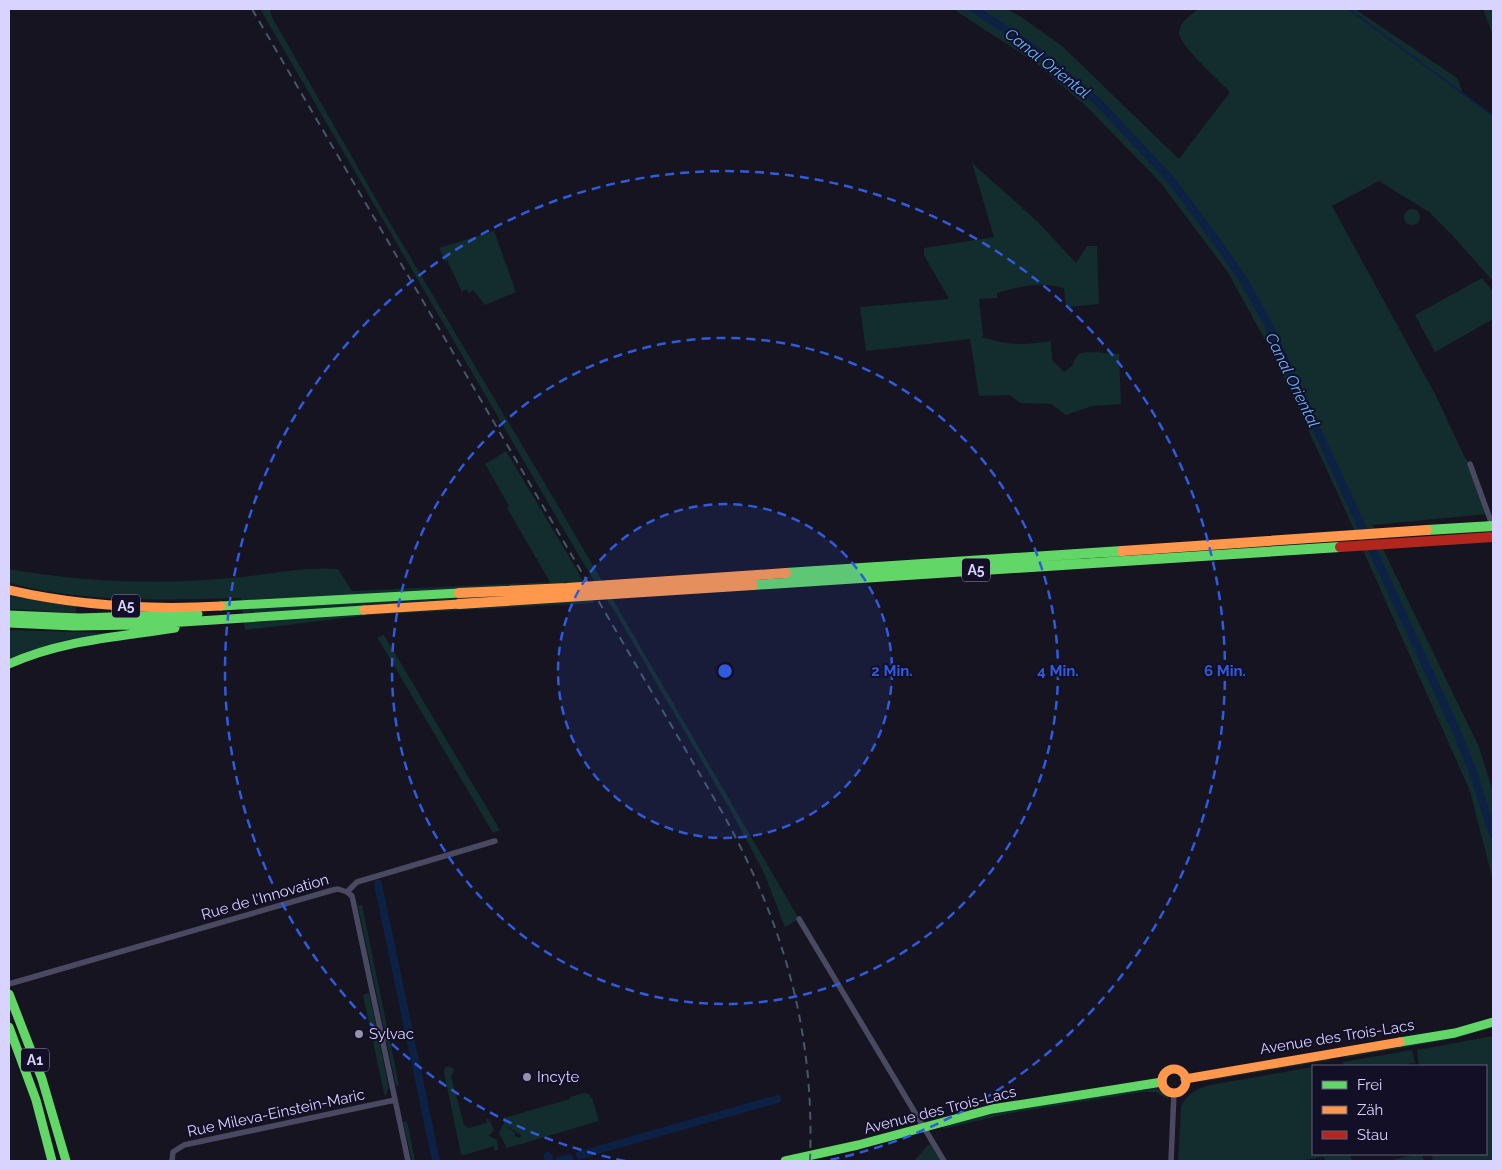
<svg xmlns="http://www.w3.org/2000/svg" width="1502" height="1170" font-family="Raleway,sans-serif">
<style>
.green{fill:#132c2d}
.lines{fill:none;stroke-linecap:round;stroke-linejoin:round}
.stream{stroke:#0d2144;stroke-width:2}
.canal{stroke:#0d2144;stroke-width:8}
.street{stroke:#4a4962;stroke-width:5.5}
.fast{stroke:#63d668;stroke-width:9}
.slow{stroke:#ff974d;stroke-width:9}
.rail{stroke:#43596b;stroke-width:2;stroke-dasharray:8 6;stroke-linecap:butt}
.fast-bridge{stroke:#63d668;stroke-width:10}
.slow-bridge{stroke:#ff974d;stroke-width:10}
.jam-bridge{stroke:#b3261e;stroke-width:10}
.ring{fill:none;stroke:#305bdc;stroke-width:2.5;stroke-dasharray:9 6}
.poi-dot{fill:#9591b1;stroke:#130f26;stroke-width:2}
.labels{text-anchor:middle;stroke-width:4;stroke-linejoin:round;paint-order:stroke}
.shield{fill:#130f26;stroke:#9e99be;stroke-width:1}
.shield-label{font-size:14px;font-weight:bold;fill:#d9d4ff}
.street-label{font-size:15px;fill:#d9d4ff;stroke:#130f26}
.poi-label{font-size:15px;fill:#d9d4ff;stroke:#130f26;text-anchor:start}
.water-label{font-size:16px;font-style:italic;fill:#62b6ff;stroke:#130f26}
.centre{fill:#305bdc;stroke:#130f26;stroke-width:2.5}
.ring-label{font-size:15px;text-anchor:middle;font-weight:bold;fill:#305bdc;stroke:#130f26;stroke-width:4;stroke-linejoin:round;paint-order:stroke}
</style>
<rect width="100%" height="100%" fill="#161421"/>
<path class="green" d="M 260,9 L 270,9 L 272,17 L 384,213 L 560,509 L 799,919 L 785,927 L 764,873 L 731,811 L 615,612 L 585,566 Z
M 953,9 L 1007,9 L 1021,17 L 1062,46 L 1179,159 L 1230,92 C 1220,82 1177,43 1179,32 C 1180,21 1192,14 1199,9 L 1355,9 L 1457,78 L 1463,93 L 1493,116 L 1493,281 L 1451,234 L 1429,212 L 1379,181 L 1332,206 L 1435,394 L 1464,456 L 1470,464 L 1487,514 L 1373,525 L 1384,551 L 1479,747 L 1493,792 L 1493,881 L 1470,791 L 1342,503 L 1274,356 L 1227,271 L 1160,182 L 1086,106 L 1033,61 Z
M 1483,9 L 1493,9 L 1493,35 Z
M 972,163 L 1037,221 L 1076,263 L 1087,246 L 1097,246 L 1099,304 L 1066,307 L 1064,288 C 1039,281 1022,286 997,293 L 997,298 L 979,299 L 983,337 C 1010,346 1023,345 1051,341 L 1052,360 L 1064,372 C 1076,365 1072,361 1079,354 C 1085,350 1110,354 1119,354 L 1121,404 L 1092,406 L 1066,415 L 1051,404 L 1020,403 L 1010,395 L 979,396 L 970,339 L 866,351 L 860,307 L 949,299 L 924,255 L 924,248 L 994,237 Z
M1404 217a8 8 0 1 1 16 0a8 8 0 1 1-16 0Z
M 494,231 L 516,292 L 485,305 L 473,290 L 469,293 L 466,289 L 462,292 L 447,260 L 445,261 L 439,248 Z
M 1482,278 L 1493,292 L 1493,319 L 1435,352 L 1415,315 Z
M 506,451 L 577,570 L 594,603 L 369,615 L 245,630 L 241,598 C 164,600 84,603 9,583 L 9,569 C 82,582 158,585 232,578 C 267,575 302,566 338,569 L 352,591 L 550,582 L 507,508 L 509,506 L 485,464 Z
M 9,595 L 76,606 L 76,613 L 9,609 Z
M 9,630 L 108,633 L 9,661 Z
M 384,635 L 500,830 L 493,833 L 377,637 Z
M 362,905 L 399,1085 L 396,1086 L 358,906 Z
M 369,993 L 389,1088 L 385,1097 L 363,995 Z
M 1493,1026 L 1493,1028 L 1447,1040 L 1344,1058 L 1346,1056 L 1461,1036 Z
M 1493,1036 L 1493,1161 L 1433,1161 L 1431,1154 L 1486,1154 L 1486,1066 L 1419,1066 L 1417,1050 Z
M 1412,1050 L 1415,1063 L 1398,1066 L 1378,1066 L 1378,1065 L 1343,1066 L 1343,1062 Z
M 1328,1059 L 1331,1060 L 1200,1082 L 1201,1081 Z
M 448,1066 L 453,1068 L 454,1071 L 451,1076 L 464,1125 L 469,1128 L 487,1123 L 486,1118 L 489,1119 L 494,1130 L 489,1136 L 497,1140 L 498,1150 L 495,1151 L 494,1146 L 464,1155 L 461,1154 L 444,1072 L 445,1068 Z
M 1313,1067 L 1313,1154 L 1350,1154 L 1352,1161 L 1326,1161 L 1323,1157 L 1298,1161 L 1178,1161 L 1181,1107 C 1185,1096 1195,1090 1205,1086 Z
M 1155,1088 L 1163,1090 L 1169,1100 L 1156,1092 L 1143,1092 L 1011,1113 L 943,1129 L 943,1126 L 1002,1111 Z
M 584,1093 L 590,1095 L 592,1098 L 599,1121 L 507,1148 L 499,1133 L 503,1124 L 515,1133 L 515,1136 L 520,1138 L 521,1135 L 504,1125 L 504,1118 L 570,1099 L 570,1097 Z
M 407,1121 L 415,1161 L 412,1161 L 403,1122 Z
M 930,1144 L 941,1161 L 914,1161 L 927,1146 Z
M 1417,1154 L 1422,1154 L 1424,1161 L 1396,1161 L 1395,1159 Z"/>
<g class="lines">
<path class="stream" d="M 1349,9 L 1493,116"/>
<path class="canal" d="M 974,9 L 1032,47 L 1097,101 L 1172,181 L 1220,246 L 1246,284 L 1267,322 L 1455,728 L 1473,772 L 1493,834
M 378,884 L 436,1161
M 580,1155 L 777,1099
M 548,1156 L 549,1161
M 559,1161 L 569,1158"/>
<path class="street" d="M 1470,464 L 1493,527
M 347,892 L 352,896 L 354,905 L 408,1161
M 347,892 L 357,882 L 495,841
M 799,919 L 944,1161
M 9,984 L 333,890 L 338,889 L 347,892
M 172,1161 L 173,1152 L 184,1145 L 395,1100
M 1171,1161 L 1174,1092"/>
<path class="fast" d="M 221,606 L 459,593
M 9,615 L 80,618 L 198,614
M 9,623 L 74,626 L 137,625 L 364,610
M 9,664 C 62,640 118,637 175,628
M 9,994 L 42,1079 L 66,1161
M 9,1027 L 36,1100 L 52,1161
M 1400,1042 L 1455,1033 L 1493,1022
M 785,1161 L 858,1145 L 992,1109 L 1162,1082"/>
<path class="slow" d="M 9,590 C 79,606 149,610 221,606
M 364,610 L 459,604
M1162 1081a12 12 0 1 1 24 0a12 12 0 1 1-24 0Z
M 1185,1079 L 1400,1042"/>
<path class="rail" d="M 252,9 L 722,812 C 784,924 815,1032 810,1161"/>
<path class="fast-bridge" d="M 1427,530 L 1493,526
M 786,573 L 1122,551
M 753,585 L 1340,547"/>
<path class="slow-bridge" d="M 1122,551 L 1427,530
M 459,593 L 567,588 L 786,573
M 459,604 L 753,585"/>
<path class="jam-bridge" d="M 1340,547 L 1493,537"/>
</g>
<circle cx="725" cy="671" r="167" fill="#305bdc" fill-opacity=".12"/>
<g class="ring">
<circle cx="725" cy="671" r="167"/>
<circle cx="725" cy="671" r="333"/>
<path d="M625 1161A500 500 0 1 1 825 1161"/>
</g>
<g class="poi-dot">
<circle cx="359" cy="1034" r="5"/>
<circle cx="527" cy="1077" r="5"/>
</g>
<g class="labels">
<g class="shield">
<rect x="962" y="558.5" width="28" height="23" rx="4"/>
<rect x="112" y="594.5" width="28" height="23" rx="4"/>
<rect x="21" y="1048.5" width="28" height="23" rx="4"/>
</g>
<g class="shield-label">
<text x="976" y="575">A5</text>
<text x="126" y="611">A5</text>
<text x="35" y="1065">A1</text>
</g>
<g class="street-label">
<text transform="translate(265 897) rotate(-16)" y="5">Rue de l'Innovation</text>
<text transform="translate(1337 1037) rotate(-9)" y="5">Avenue des Trois-Lacs</text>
<text transform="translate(940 1110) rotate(-14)" y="5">Avenue des Trois-Lacs</text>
<text transform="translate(276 1113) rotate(-12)" y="5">Rue Mileva-Einstein-Maric</text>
</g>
<g class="poi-label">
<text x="369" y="1039">Sylvac</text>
<text x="537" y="1082">Incyte</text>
</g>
<g class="water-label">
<text transform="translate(1048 63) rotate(38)" y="6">Canal Oriental</text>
<text transform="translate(1293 380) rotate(64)" y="6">Canal Oriental</text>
</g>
</g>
<circle cx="725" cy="671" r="8" class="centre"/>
<g class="ring-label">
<text x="892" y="676">2 Min.</text>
<text x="1058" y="676">4 Min.</text>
<text x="1225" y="676">6 Min.</text>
</g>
<rect width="1502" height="1170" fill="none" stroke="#d9d4ff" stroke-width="20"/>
<rect x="1312" y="1065" width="175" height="90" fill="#130f26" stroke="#625e7d"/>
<rect x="1322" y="1081" width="25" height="8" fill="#63d668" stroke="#625e7d"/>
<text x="1357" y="1090" font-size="15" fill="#d9d4ff">Frei</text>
<rect x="1322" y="1106" width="25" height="8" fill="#ff974d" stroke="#625e7d"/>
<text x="1357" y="1115" font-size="15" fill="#d9d4ff">Zäh</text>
<rect x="1322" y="1131" width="25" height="8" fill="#b3261e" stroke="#625e7d"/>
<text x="1357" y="1140" font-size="15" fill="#d9d4ff">Stau</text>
</svg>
